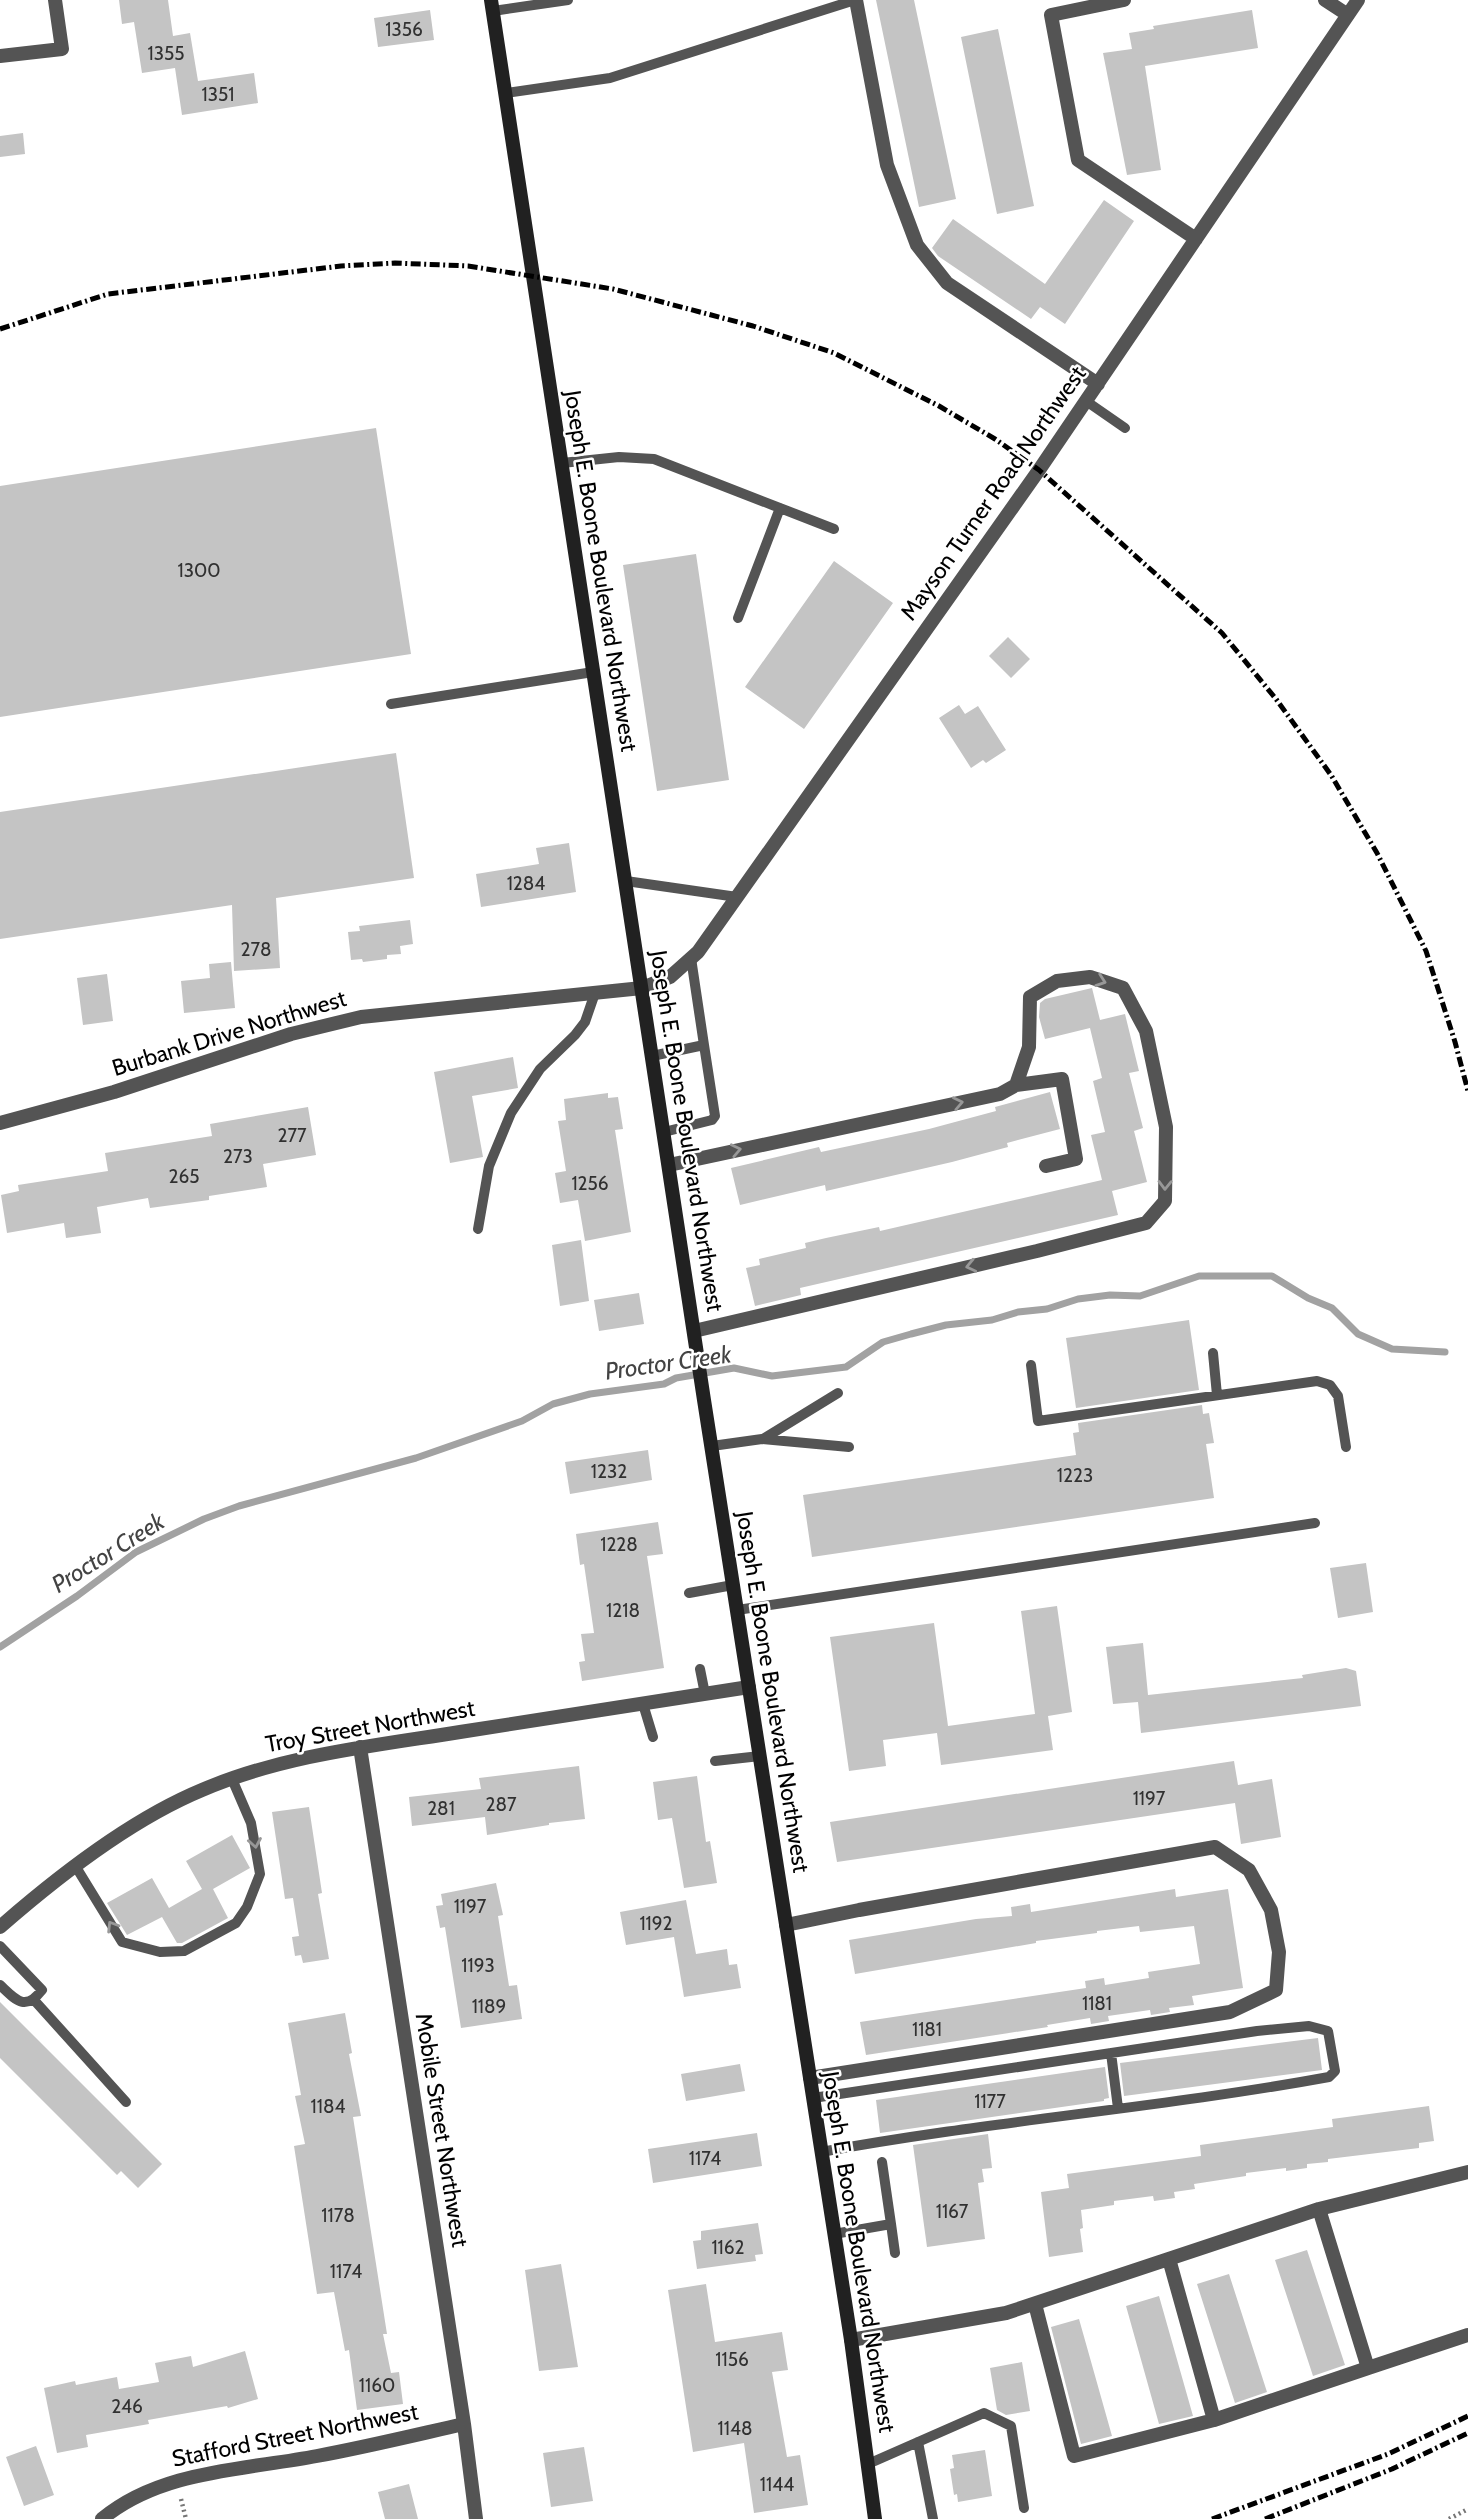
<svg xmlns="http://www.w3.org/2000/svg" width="1468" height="2519" font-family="Cabin,sans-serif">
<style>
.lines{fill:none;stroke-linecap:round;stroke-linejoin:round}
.stream{stroke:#a2a2a2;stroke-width:7}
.building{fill:#c4c4c4}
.path{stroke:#767676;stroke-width:4.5;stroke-dasharray:2 3.5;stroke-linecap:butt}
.lane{stroke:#545454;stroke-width:10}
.street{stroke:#545454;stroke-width:14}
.secondary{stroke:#212121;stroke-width:14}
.rail{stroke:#000;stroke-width:5;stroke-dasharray:10 3.5 2 3.5;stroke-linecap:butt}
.oneway{stroke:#989898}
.labels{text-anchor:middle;stroke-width:5;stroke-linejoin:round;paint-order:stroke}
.number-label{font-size:19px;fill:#313131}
.street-label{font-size:23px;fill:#000;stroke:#fff}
.water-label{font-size:24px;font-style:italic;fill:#434343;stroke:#fff}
</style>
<rect width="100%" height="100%" fill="#fff"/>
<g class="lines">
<path class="stream" d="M 0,1647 L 77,1596 L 136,1552 L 204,1519 L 239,1506 L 416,1458 L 522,1421 L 553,1404 L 590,1394 L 664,1384 L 676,1378 L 734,1368 L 772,1376 L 846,1367 L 883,1342 L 911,1334 L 946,1325 L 992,1320 L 1018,1312 L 1047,1309 L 1078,1299 L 1110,1295 L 1140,1296 L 1199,1276 L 1272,1276 L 1308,1298 L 1332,1308 L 1358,1334 L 1392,1349 L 1445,1352"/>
</g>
<path class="building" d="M 119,0 L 168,0 L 173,36 L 190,33 L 198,81 L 254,73 L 258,103 L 182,115 L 175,68 L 142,73 L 134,22 L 122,24 Z
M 876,0 L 914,0 L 956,199 L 919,207 Z
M 430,10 L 434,40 L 378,47 L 374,18 Z
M 1252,10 L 1258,48 L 1145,66 L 1161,170 L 1127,175 L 1103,53 L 1132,49 L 1129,33 L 1154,29 L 1153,26 Z
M 998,29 L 1034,206 L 997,214 L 961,37 Z
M 23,133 L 25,154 L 0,157 L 0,136 Z
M 1104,200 L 1134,221 L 1065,324 L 1040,307 L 1031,319 L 938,256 L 932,248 L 953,219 L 1045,284 Z
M 376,428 L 411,654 L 0,717 L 0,486 Z
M 696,554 L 729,780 L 657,791 L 623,565 Z
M 834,561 L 893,603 L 804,729 L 745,687 Z
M 1008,637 L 1030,659 L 1011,678 L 989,656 Z
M 959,705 L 965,714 L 978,706 L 1006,750 L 986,763 L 983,760 L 971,768 L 939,718 Z
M 396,753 L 414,878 L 276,898 L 280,968 L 234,971 L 232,905 L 0,939 L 0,812 Z
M 569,843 L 576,892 L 481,907 L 476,874 L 539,864 L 536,848 Z
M 410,920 L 413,944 L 400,946 L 401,954 L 387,955 L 387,959 L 363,962 L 362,959 L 351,960 L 348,932 L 360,931 L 359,926 Z
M 231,962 L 235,1008 L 184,1013 L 181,981 L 210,978 L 209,964 Z
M 107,974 L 113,1021 L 83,1025 L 77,978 Z
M 1092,988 L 1100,1020 L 1125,1014 L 1139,1071 L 1129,1073 L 1143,1128 L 1134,1131 L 1147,1182 L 1112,1191 L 1118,1215 L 800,1288 L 801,1295 L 755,1306 L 746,1268 L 760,1265 L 759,1259 L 806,1248 L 805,1243 L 826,1238 L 879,1227 L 880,1231 L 1102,1180 L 1091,1135 L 1105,1132 L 1093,1081 L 1102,1078 L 1090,1028 L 1045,1039 L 1039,1017 L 1040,1003 L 1045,999 Z
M 513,1057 L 518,1088 L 472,1096 L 483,1157 L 450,1163 L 434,1072 Z
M 1050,1092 L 1060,1129 L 1007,1143 L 1008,1147 L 952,1162 L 826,1191 L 825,1185 L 740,1205 L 731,1168 L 819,1147 L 821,1152 L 929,1129 L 996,1111 L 995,1107 Z
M 608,1093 L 608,1098 L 618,1097 L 623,1129 L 615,1130 L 631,1232 L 585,1241 L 578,1200 L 560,1203 L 555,1173 L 566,1171 L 558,1121 L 566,1120 L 564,1099 Z
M 308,1107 L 316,1155 L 263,1164 L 267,1187 L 209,1196 L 209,1200 L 150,1208 L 148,1198 L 97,1207 L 101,1233 L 66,1238 L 64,1223 L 7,1233 L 1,1195 L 19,1191 L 18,1185 L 108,1171 L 105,1153 L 212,1136 L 210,1124 Z
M 581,1240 L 589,1301 L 560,1306 L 552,1245 Z
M 639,1293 L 644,1324 L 599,1331 L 594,1300 Z
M 1189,1320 L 1199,1390 L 1076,1408 L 1066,1338 Z
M 1202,1405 L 1203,1414 L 1209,1413 L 1214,1443 L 1206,1444 L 1214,1498 L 812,1557 L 803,1495 L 1076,1455 L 1073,1433 L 1079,1432 L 1078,1423 Z
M 648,1450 L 652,1480 L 570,1494 L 565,1462 Z
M 658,1522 L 663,1554 L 647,1556 L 664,1668 L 582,1681 L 579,1662 L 585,1661 L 581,1634 L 594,1633 L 584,1564 L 580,1565 L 576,1534 Z
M 1366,1563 L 1373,1612 L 1338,1618 L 1330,1568 Z
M 1057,1606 L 1072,1712 L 1048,1716 L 1053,1750 L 941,1765 L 937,1733 L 883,1740 L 886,1766 L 849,1771 L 830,1637 L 934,1623 L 948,1726 L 1035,1714 L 1021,1611 Z
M 1143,1643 L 1148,1695 L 1303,1678 L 1302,1675 L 1346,1668 L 1356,1671 L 1361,1706 L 1141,1733 L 1138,1702 L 1113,1704 L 1106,1647 Z
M 1234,1761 L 1238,1785 L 1272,1779 L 1281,1837 L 1241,1844 L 1235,1803 L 837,1862 L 830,1822 Z
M 579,1766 L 585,1819 L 549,1823 L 549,1825 L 487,1835 L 485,1817 L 412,1826 L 409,1797 L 481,1789 L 479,1778 Z
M 697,1776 L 706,1842 L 710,1841 L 717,1883 L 684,1888 L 672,1818 L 658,1820 L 653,1782 Z
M 309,1807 L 322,1893 L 318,1894 L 329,1959 L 303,1963 L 301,1955 L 295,1956 L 292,1937 L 299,1936 L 293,1898 L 285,1899 L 272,1812 Z
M 232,1835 L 250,1868 L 213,1889 L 228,1918 L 182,1943 L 177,1943 L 162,1917 L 127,1935 L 107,1903 L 152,1878 L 169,1908 L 202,1889 L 186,1861 Z
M 496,1883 L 503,1915 L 498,1916 L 509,1986 L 517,1985 L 522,2019 L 461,2028 L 445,1927 L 440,1928 L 436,1906 L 443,1905 L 441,1894 Z
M 1175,1889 L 1176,1897 L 1228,1889 L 1243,1988 L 1192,1996 L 1194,2005 L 1169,2008 L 1170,2012 L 1151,2015 L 1150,2010 L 1108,2016 L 1109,2021 L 1091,2024 L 1090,2018 L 1047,2025 L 1048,2027 L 866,2055 L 860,2022 L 1086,1988 L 1085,1981 L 1104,1978 L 1105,1985 L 1149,1978 L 1148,1972 L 1200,1964 L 1194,1926 L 1140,1932 L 1139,1926 L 1097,1931 L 1097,1933 L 1036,1941 L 1036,1943 L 855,1974 L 849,1940 L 976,1919 L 1012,1916 L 1011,1907 L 1030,1904 L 1031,1912 Z
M 686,1900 L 696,1954 L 727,1949 L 729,1965 L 737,1964 L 741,1988 L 684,1997 L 674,1937 L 626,1945 L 620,1912 Z
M 0,2002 L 162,2164 L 138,2188 L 121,2171 L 117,2175 L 0,2058 Z
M 345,2013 L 352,2053 L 349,2054 L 361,2116 L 353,2117 L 387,2334 L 383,2334 L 391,2373 L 399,2372 L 403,2404 L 357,2410 L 349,2350 L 345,2351 L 334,2292 L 317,2294 L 294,2146 L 305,2144 L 295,2096 L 301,2095 L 288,2023 Z
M 1318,2038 L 1322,2070 L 1124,2096 L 1120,2063 Z
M 740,2064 L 745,2091 L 686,2101 L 681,2074 Z
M 1105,2067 L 1109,2098 L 1104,2099 L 1104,2101 L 880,2133 L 876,2100 Z
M 1429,2106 L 1434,2141 L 1419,2143 L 1419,2148 L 1328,2159 L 1328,2162 L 1307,2164 L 1307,2168 L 1286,2171 L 1286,2168 L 1246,2173 L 1246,2176 L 1194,2184 L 1195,2189 L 1174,2192 L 1175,2198 L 1154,2201 L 1153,2196 L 1114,2201 L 1114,2205 L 1081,2210 L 1083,2228 L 1080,2229 L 1083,2252 L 1049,2257 L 1041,2192 L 1069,2188 L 1067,2174 L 1201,2156 L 1200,2145 L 1333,2127 L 1332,2119 Z
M 757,2133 L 762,2166 L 653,2183 L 648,2149 Z
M 988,2134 L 992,2168 L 982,2169 L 984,2182 L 978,2183 L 985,2239 L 927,2247 L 913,2145 Z
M 758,2223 L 763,2254 L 755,2255 L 756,2261 L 697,2269 L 693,2241 L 701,2240 L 701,2231 Z
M 1307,2250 L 1345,2365 L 1313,2376 L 1275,2260 Z
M 561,2264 L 578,2367 L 539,2371 L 525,2270 Z
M 1229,2274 L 1267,2392 L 1235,2403 L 1197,2284 Z
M 706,2284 L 715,2342 L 782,2332 L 788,2370 L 772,2372 L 787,2457 L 800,2455 L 808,2505 L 754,2513 L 744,2443 L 693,2452 L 668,2290 Z
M 1159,2296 L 1193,2416 L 1159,2424 L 1126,2306 Z
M 1079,2319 L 1112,2436 L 1081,2444 L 1051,2327 Z
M 245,2351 L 258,2399 L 228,2408 L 227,2406 L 148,2420 L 149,2424 L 86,2435 L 88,2447 L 57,2453 L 44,2388 L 75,2381 L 76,2385 L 117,2377 L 119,2389 L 159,2382 L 155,2363 L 191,2356 L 193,2367 Z
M 1022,2362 L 1030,2411 L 1006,2415 L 997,2410 L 990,2368 Z
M 36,2446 L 54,2495 L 24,2506 L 6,2457 Z
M 584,2447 L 593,2501 L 551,2507 L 543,2453 Z
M 985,2450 L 992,2496 L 958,2502 L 957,2494 L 954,2495 L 950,2469 L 954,2468 L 952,2455 Z
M 409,2484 L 418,2519 L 385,2519 L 378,2492 Z"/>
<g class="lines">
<path class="path" d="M 181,2499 L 186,2519
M 1449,2519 L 1468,2509"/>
<path class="lane" d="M 493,11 L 568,0
M 506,93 L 610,78 L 855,0
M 1086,401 L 1125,428
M 562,463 L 619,457 L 654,459 L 834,529
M 738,618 L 780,508
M 391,704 L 593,672
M 626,881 L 737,897
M 691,958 L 704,1045
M 652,1056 L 704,1045 L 715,1116 L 712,1120 L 664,1132
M 478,1229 L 489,1166 L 511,1113 L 540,1069 L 575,1035 L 585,1022 L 595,993
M 1213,1353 L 1217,1395
M 1031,1365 L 1038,1421 L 1317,1381 L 1330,1385 L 1338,1396 L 1346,1447
M 763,1439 L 838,1393
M 712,1446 L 762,1439 L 849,1447
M 689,1593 L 733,1585
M 737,1610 L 1315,1523
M 700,1669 L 705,1694
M 643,1704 L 653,1737
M 715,1761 L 760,1756
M 76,1867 L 122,1942 L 160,1952 L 184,1951 L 236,1923 L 247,1907 L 260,1874 L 251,1823 L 232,1779
M 0,1946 L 42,1990 C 25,2012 16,2000 0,1985
M 34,2000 L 126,2102
M 1111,2053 L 1118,2108
M 813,2098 L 1257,2031 L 1309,2026 L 1328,2031 L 1335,2071 L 1329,2077 C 1160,2108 989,2121 821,2152
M 882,2162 L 891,2224
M 834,2234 L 891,2224 L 895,2253
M 918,2442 L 933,2519
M 868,2464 L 984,2413 L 1011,2426 L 1024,2508"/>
<path class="street" d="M 856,0 L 887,165 L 917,245 L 947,283 L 1098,384
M 1124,0 L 1051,15 L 1078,160 L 1196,239
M 1325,0 L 1348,15
M 0,56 L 62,49 L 55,0
M 1016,1085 L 1062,1079 L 1076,1159 L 1046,1166
M 0,1123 L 114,1092 L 291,1034 L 361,1017 L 642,988 L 670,977 L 698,952 L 1039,470 L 1358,0
M 669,1165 L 1000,1094 L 1016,1085 L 1029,1047 L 1030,997 L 1057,981 L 1090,977 L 1123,988 L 1146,1031 L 1166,1127 L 1165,1201 L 1146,1223 L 1037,1251 L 694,1331
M 360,1747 L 464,2424 L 476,2519
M 786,1925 L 859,1910 L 1215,1847 L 1249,1870 L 1271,1910 L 1279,1952 L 1276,1990 L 1230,2012 L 810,2078
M 0,1927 C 56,1878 132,1819 202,1790 C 284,1755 372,1746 460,1732 C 556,1717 652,1702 749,1687
M 1035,2304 L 1074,2456 L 1214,2420 L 1169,2259
M 851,2340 L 1006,2313 L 1319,2209 L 1468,2172
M 1368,2368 L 1468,2335
M 1214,2420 L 1368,2368 L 1319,2209
M 102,2519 C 161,2470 244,2470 317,2456 C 366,2447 415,2435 464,2424"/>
<path class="secondary" d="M 491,0 L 704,1400 L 851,2340 L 875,2519"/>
<path class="rail" d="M 0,329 L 108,294 L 341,266 L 395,263 L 468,266 L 613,289 L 753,326 L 834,353 L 939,406 L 995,439 L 1039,470 L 1222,633 L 1276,699 L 1331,775 L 1377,853 L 1426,951 L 1455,1042 L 1468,1091
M 1212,2519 L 1388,2454 L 1468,2416
M 1265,2519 L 1392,2469 L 1468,2433"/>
</g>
<defs><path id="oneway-chevron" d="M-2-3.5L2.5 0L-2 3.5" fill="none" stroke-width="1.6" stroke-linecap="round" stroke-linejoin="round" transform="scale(1.75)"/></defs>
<g class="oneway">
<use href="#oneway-chevron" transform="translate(1101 981) rotate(19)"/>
<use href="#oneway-chevron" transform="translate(958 1103) rotate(-12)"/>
<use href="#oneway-chevron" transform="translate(736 1150) rotate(-12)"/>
<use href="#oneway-chevron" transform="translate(1165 1185) rotate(91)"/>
<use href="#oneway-chevron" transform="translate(971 1266) rotate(167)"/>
<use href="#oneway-chevron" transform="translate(255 1843) rotate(80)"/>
<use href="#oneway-chevron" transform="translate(112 1926) rotate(-122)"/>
</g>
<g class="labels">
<g class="number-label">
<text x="404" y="36">1356</text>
<text x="166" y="60">1355</text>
<text x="218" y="101">1351</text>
<text x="199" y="577">1300</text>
<text x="526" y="890">1284</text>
<text x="256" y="956">278</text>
<text x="292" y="1142">277</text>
<text x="238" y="1163">273</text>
<text x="184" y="1183">265</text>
<text x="590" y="1190">1256</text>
<text x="609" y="1478">1232</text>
<text x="1075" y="1482">1223</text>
<text x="619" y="1551">1228</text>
<text x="623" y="1617">1218</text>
<text x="1149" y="1805">1197</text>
<text x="501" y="1811">287</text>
<text x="441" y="1815">281</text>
<text x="470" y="1913">1197</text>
<text x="656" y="1930">1192</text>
<text x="478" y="1972">1193</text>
<text x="1097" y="2010">1181</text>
<text x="489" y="2013">1189</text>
<text x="927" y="2036">1181</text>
<text x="990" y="2108">1177</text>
<text x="328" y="2113">1184</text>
<text x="705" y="2165">1174</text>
<text x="952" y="2218">1167</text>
<text x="338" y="2222">1178</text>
<text x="728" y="2254">1162</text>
<text x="346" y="2278">1174</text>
<text x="732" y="2366">1156</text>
<text x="377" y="2392">1160</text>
<text x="127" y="2413">246</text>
<text x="735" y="2435">1148</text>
<text x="777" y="2491">1144</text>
</g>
<g class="street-label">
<text transform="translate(993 493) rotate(-55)" y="8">Mayson Turner Road Northwest</text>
<text transform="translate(601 571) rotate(81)" y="8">Joseph E. Boone Boulevard Northwest</text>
<text transform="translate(229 1033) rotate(-17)" y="8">Burbank Drive Northwest</text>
<text transform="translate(687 1131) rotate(81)" y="8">Joseph E. Boone Boulevard Northwest</text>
<text transform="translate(773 1692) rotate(81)" y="8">Joseph E. Boone Boulevard Northwest</text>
<text transform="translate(370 1726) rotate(-10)" y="8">Troy Street Northwest</text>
<text transform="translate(442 2130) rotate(81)" y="8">Mobile Street Northwest</text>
<text transform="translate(859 2252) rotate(81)" y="8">Joseph E. Boone Boulevard Northwest</text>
<text transform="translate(295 2435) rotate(-11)" y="8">Stafford Street Northwest</text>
</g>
<g class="water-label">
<text transform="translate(668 1363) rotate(-8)" y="8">Proctor Creek</text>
<text transform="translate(108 1553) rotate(-32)" y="8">Proctor Creek</text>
</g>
</g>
</svg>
